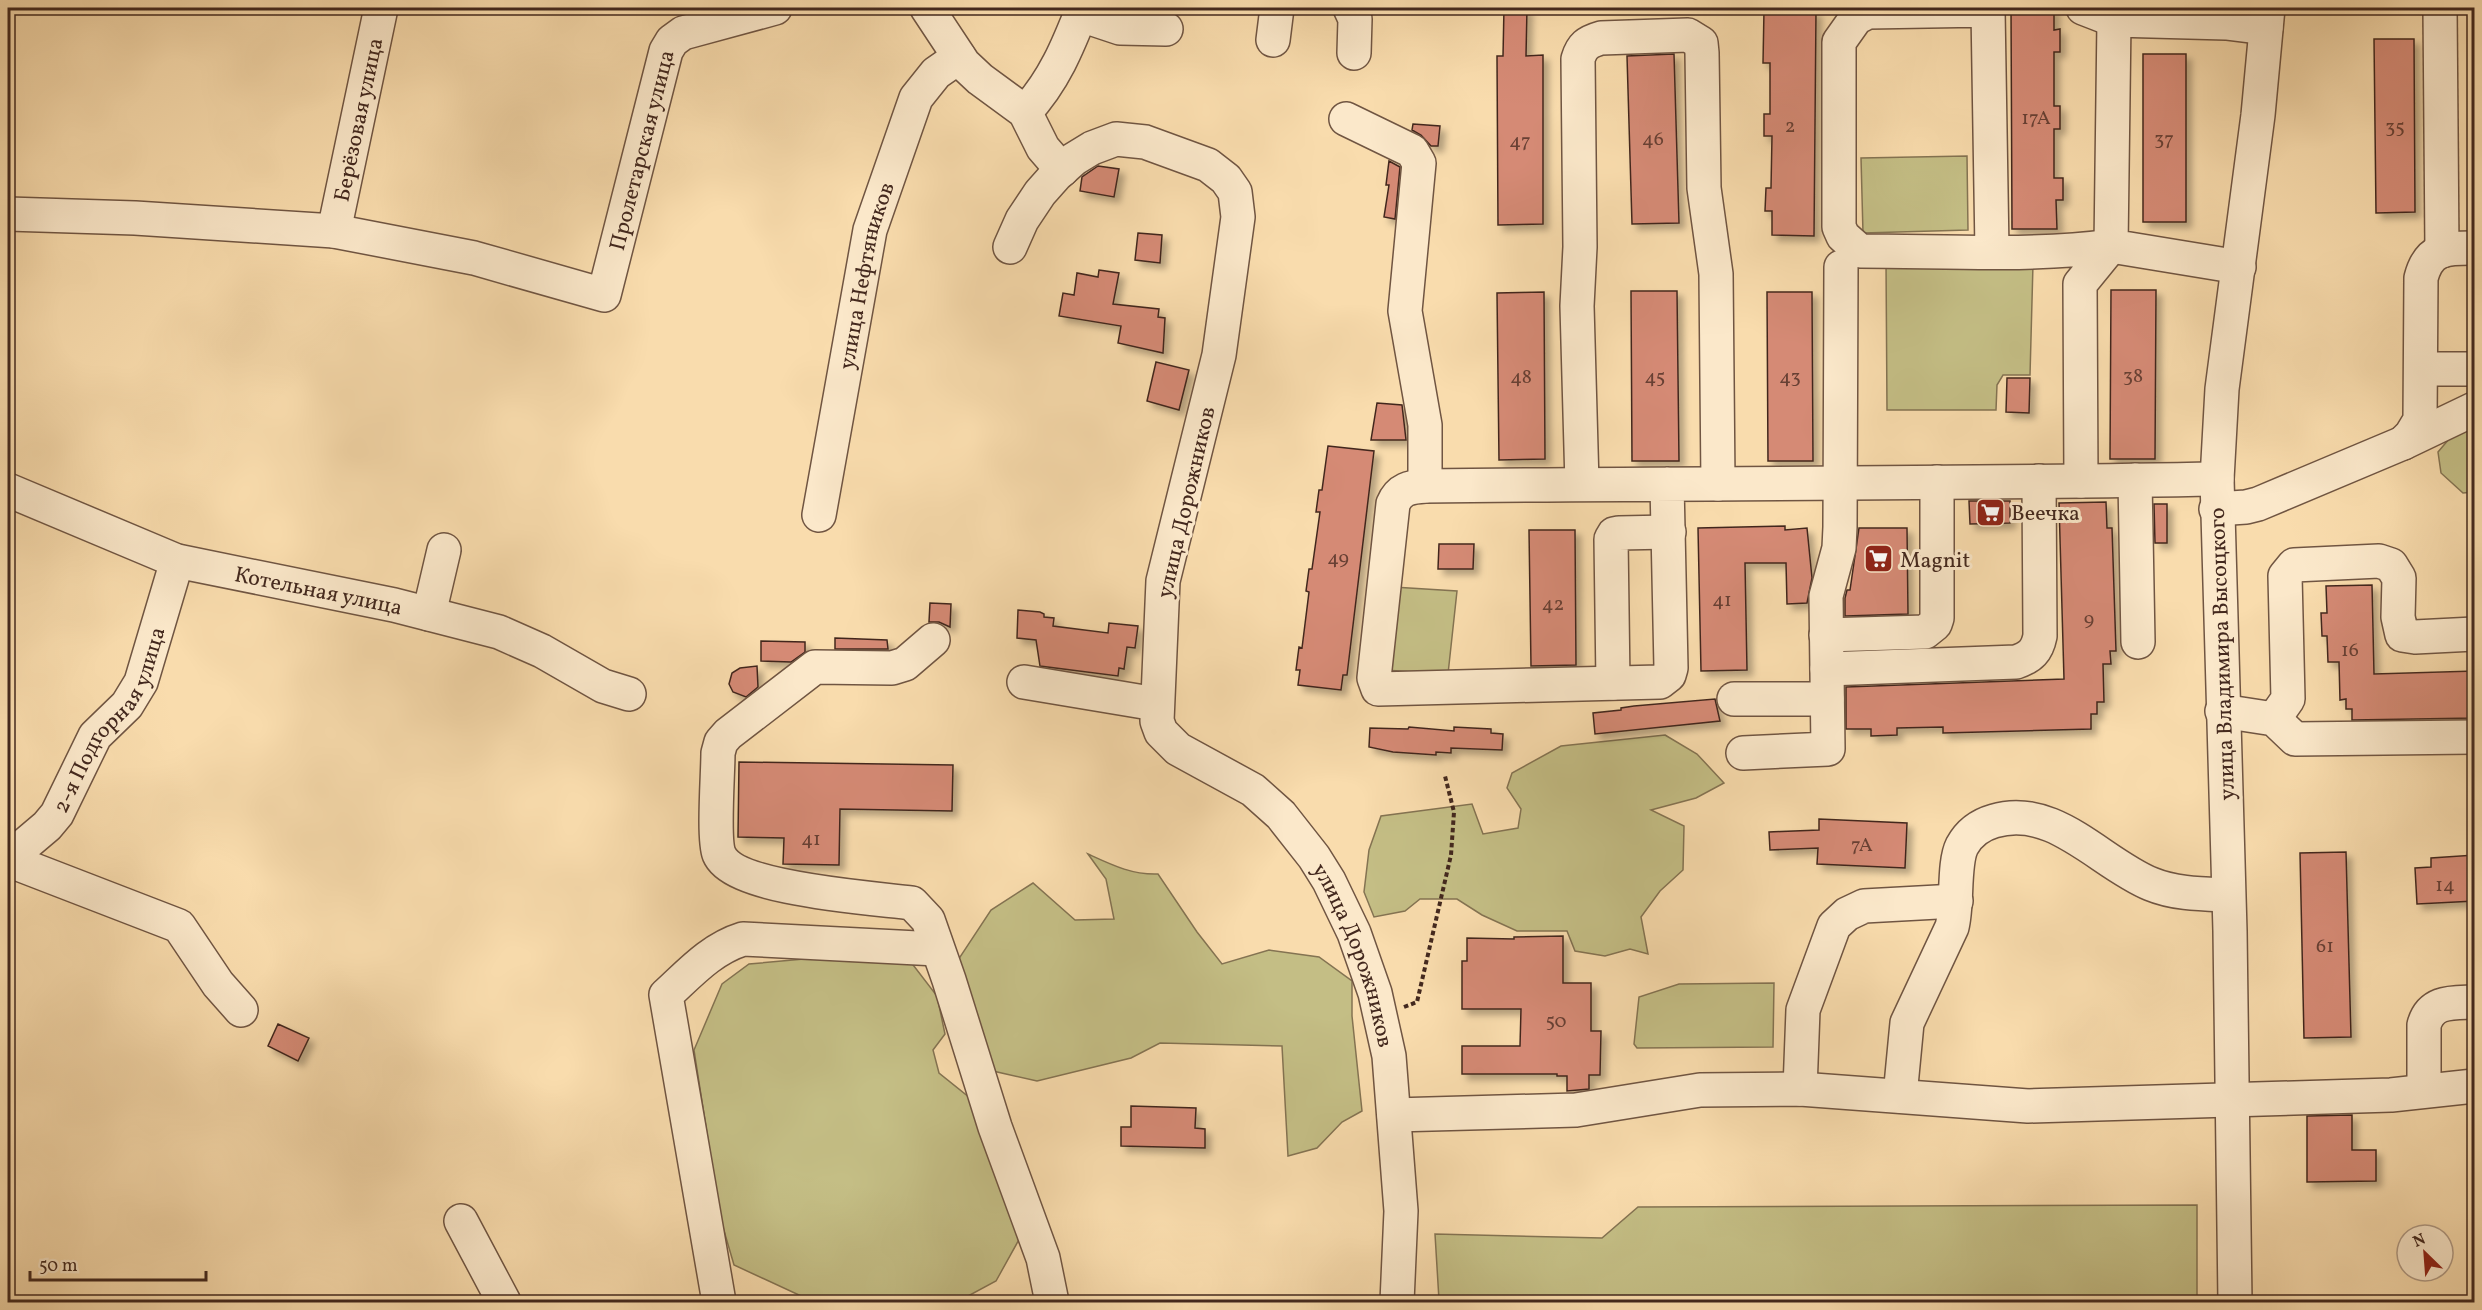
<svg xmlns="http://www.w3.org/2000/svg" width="2482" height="1310" font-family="Vollkorn,serif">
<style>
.green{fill:#c4be85;stroke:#847352;stroke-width:1.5}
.building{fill:#d58a75;stroke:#43281e;stroke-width:1.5;filter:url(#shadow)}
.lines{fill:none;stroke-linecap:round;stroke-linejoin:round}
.minor-casing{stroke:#705542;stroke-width:36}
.path{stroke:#43281e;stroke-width:4;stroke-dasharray:4.5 3;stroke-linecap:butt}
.minor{stroke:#fbe8ca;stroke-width:33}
.labels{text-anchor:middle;stroke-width:6;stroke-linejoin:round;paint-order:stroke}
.number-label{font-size:20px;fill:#684034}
.street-label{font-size:22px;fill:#43281e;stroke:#fbe8ca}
.poi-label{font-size:22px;fill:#43281e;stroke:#fbe8ca;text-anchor:start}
</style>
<defs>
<filter id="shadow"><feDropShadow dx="5.5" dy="5.5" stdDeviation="3" flood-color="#0004"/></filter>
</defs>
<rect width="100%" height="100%" fill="#f9dcad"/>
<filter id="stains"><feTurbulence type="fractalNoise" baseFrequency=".00333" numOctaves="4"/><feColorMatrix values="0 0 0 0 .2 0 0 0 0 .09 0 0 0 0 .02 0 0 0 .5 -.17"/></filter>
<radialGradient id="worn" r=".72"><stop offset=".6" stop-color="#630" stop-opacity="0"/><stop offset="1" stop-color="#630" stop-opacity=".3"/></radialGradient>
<path class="green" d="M 1967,156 L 1968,230 L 1863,233 L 1861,158 Z
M 1886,261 L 2033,264 L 2030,375 L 2003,375 L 1997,385 L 1996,410 L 1887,410 Z
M 2474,425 L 2474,492 L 2463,493 L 2441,473 L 2438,452 L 2455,432 Z
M 1393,587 L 1457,591 L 1448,674 L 1384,670 Z
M 1665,735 L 1697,754 L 1724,783 L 1696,798 L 1651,810 L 1684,826 L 1683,870 L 1660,891 L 1641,917 L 1648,954 L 1630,949 L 1605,956 L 1575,951 L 1567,931 L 1517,931 L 1482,915 L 1457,899 L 1420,899 L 1405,911 L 1374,917 L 1364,892 L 1369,850 L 1381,816 L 1472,804 L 1483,834 L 1518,828 L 1521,809 L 1507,788 L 1512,773 L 1561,746 Z
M 1088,854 C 1112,865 1132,875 1158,874 L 1197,932 L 1222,964 L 1269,950 L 1319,957 L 1352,981 L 1352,1016 L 1362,1111 L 1342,1122 L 1317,1148 L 1288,1156 L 1282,1046 L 1160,1043 L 1131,1058 L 1037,1081 L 993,1071 L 958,960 L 991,910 L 1033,883 L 1075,920 L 1114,919 L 1106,879 Z
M 834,951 L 907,957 L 937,996 L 945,1034 L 933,1050 L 939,1073 L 975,1102 L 1021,1236 L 996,1281 L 957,1302 L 814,1302 L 734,1265 L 720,1217 L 694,1050 L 722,984 L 749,964 L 804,959 Z
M 1774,983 L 1773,1047 L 1637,1048 L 1634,1044 L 1639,997 L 1679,984 Z
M 2197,1205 L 2197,1302 L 1441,1302 L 1439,1300 L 1435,1234 L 1602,1238 L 1638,1207 Z"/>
<path class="building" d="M 1504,8 L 1527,8 L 1526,56 L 1543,55 L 1543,224 L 1498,225 L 1497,56 L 1503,56 Z
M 2011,8 L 2054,8 L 2054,30 L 2060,29 L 2060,52 L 2054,52 L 2054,106 L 2060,106 L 2060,129 L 2054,129 L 2054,178 L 2063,178 L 2063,200 L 2056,200 L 2057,229 L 2012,229 Z
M 1764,10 L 1816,11 L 1814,236 L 1772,235 L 1772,211 L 1765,211 L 1766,188 L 1771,188 L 1772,136 L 1764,136 L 1764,114 L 1770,114 L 1770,63 L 1763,63 Z
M 2374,39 L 2414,39 L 2415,212 L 2376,213 Z
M 1674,54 L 1679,223 L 1632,224 L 1627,56 Z
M 2143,54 L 2186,54 L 2186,222 L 2143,222 Z
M 1413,124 L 1440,126 L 1438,146 L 1431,146 L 1421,135 L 1412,130 Z
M 1389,161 L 1400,167 L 1395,219 L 1384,217 L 1389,185 L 1386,185 Z
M 1098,166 L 1119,169 L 1114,197 L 1080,191 L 1082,177 Z
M 1138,233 L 1162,235 L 1160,263 L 1135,260 Z
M 1099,270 L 1119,273 L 1113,304 L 1159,309 L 1158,317 L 1165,318 L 1163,353 L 1118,343 L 1121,326 L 1059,316 L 1063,293 L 1074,295 L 1077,273 L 1098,277 Z
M 2111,290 L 2156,290 L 2155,459 L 2110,459 Z
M 1631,291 L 1677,291 L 1679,461 L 1632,461 Z
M 1544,292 L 1545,459 L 1499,460 L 1497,293 Z
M 1767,292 L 1812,292 L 1813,461 L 1768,461 Z
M 1156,362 L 1189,370 L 1179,410 L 1147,401 Z
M 2007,378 L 2030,378 L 2029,413 L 2006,412 Z
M 1377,403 L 1402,405 L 1406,440 L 1371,440 Z
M 1328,446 L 1374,451 L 1347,675 L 1343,675 L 1341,690 L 1298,685 L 1300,670 L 1296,670 L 1299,647 L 1302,648 L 1309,592 L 1306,591 L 1309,569 L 1312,569 L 1320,512 L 1316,512 L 1319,490 L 1322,490 Z
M 1969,501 L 2010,501 L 2010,523 L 1970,524 Z
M 2106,502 L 2107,528 L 2112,528 L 2116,651 L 2110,651 L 2111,664 L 2103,664 L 2104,702 L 2097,702 L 2097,714 L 2091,714 L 2091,729 L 1943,733 L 1943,727 L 1897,728 L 1897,735 L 1871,736 L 1871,729 L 1846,729 L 1846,687 L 2064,679 L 2059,503 Z
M 2154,504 L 2167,504 L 2167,543 L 2155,543 Z
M 1785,526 L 1785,530 L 1807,528 L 1812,578 L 1807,603 L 1787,604 L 1786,563 L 1745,563 L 1747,670 L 1701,671 L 1698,528 Z
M 1859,528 L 1907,528 L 1908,614 L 1845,616 L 1845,598 L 1847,590 L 1850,590 Z
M 1529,530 L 1575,530 L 1576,665 L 1531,666 Z
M 1439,544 L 1474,544 L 1473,569 L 1438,569 Z
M 2372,585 L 2374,674 L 2475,671 L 2475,718 L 2352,720 L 2352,709 L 2346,709 L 2346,699 L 2340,700 L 2339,662 L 2328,662 L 2327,636 L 2322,636 L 2321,613 L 2327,613 L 2326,586 Z
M 930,603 L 951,604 L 950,627 L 939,622 L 929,622 Z
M 1018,610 L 1040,612 L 1044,614 L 1044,617 L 1054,618 L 1053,626 L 1108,633 L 1109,623 L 1138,626 L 1135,648 L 1127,647 L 1124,669 L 1119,668 L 1118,676 L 1040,666 L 1036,640 L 1017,638 Z
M 835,638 L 887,640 L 888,649 L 835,649 Z
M 761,641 L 805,642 L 805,652 L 791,662 L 761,661 Z
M 757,666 L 758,687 L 746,697 L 733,692 L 729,684 L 732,673 L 740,668 Z
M 1715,699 L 1720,721 L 1595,734 L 1593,713 L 1621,710 L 1621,708 L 1634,706 Z
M 1409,727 L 1454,731 L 1454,727 L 1491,729 L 1491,733 L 1503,734 L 1502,750 L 1451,748 L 1451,753 L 1436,752 L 1436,755 L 1393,752 L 1369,747 L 1370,728 L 1408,729 Z
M 739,762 L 953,765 L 952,811 L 840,809 L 839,865 L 783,864 L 784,838 L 738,837 Z
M 1819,819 L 1907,823 L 1905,868 L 1817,864 L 1818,848 L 1770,850 L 1769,832 L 1819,830 Z
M 2346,852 L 2351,1037 L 2304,1038 L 2300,853 Z
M 2475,855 L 2475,901 L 2417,904 L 2415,868 L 2431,867 L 2431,858 Z
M 1563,936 L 1563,983 L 1591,983 L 1591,1031 L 1601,1031 L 1600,1075 L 1589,1075 L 1589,1089 L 1567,1091 L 1567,1076 L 1557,1076 L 1557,1074 L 1462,1074 L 1462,1046 L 1520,1046 L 1521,1009 L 1462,1009 L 1462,961 L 1467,961 L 1467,938 L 1514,939 L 1514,937 Z
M 278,1024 L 309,1038 L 298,1061 L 268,1046 Z
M 1131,1106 L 1196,1108 L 1195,1128 L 1205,1129 L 1205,1148 L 1121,1146 L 1121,1127 L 1131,1127 Z
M 2352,1115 L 2352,1150 L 2376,1150 L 2376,1181 L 2307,1182 L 2307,1116 Z"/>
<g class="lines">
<defs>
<g id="minor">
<path d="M 927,8 L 964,64 L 980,79 L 1025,112 L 1043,148 L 1062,170"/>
<path d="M 1350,8 L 1355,19 L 1354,53"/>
<path d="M 2083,8 L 2114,20"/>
<path d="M 2440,8 L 2442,251"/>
<path d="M 1081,15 L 1120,28 L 1166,29"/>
<path d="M 1273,40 L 1277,8"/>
<path d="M 1025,112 C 1054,81 1068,46 1083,8"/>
<path d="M 1346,119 L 1412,151 L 1419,163 L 1405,311 L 1425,425 L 1425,486"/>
<path id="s1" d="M 8,214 L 135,218 L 334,231 L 474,258 L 604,295 L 666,51 L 672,41 L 683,33 L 775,8"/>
<path id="s2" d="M 334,231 L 381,8"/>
<path id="s3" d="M 1010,247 L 1022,220 L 1040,193 L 1056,175 L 1074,159 L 1092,148 L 1116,139 L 1145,142 L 1208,165 L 1226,179 L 1235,192 L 1238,217 L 1219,355 L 1163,581 L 1157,721 L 1161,732 L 1178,749 L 1253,790 L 1281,815 L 1314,857 L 1329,881 L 1354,933 L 1375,993 L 1389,1056 L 1401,1211 L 1397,1302"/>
<path d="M 1992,251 L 1988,10 L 1868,12 L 1856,18 L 1839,42 L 1839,227 L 1843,236 L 1860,251 C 1943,251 2029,257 2111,246 L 2080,284 L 2081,481"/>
<path d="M 2239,267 L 2111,246 L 2114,20 L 2226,23 L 2266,28"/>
<path d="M 2421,369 L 2474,369"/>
<path d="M 2403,443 L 2411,435 L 2420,420 L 2421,278 C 2429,247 2447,248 2474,248"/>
<path d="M 2135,480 L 2138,642"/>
<path d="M 1582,484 L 1577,306 L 1580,247 L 1578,59 C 1582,46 1587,42 1601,38 L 1688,35 L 1701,43 L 1702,53 L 1704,188 L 1716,274 L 1718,484"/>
<path d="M 1667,484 L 1671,668 L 1669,675 L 1660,682 L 1378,689 L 1374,678 L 1393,504 C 1399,489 1410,487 1425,486 C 1689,483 1953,484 2217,479"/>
<path id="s4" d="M 8,490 L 177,561 L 394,605 L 499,632 L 542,651 L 603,686 L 629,694"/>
<path d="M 2216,509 L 2246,507 L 2258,504 L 2403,443 L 2474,409"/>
<path id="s5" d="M 819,515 L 870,230 L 916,98 L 936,73 L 959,57"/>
<path d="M 429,614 L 444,550"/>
<path d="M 1826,635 L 1925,632 L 1935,624 L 1937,618 L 1937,482"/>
<path d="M 933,640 L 905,664 L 892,668 L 815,667 L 728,734 L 721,742 L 718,753 C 718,774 713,838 719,854 C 734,890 875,898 912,903 L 928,920 L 949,980 L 995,1127 L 1043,1258 L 1052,1302"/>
<path d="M 1827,669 L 2016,662 C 2031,657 2037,651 2040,636 L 2039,481"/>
<path d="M 1024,682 L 1156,704"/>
<path d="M 1613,683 L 1611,539 L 1614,534 L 1619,533 L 1669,532"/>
<path d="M 1734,699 L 1827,699"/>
<path d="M 2222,711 L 2274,719 L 2295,739 L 2474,737"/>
<path d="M 2274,719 L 2288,699 L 2285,576 L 2294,565 L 2379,561 L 2391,565 L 2399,578 L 2398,617 L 2402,635 L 2415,637 L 2474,634"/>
<path d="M 1743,753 L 1828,749 L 1826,596 L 1839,548 L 1840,527 L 1841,267"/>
<path id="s6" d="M 8,859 L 47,826 L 57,814 L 95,736 L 127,705 L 141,682 L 177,561"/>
<path d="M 8,860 L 179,926 L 218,984 L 241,1010"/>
<path d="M 1800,1089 L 1803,1010 L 1834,926 L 1847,914 L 1864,906 L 1956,901"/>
<path d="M 2424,1089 L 2424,1025 C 2431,1000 2453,1003 2474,1002"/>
<path d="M 1900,1096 L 1907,1023 L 1952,927 C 1958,904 1953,864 1962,846 C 1969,833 1980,825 1994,821 C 2054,803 2100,863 2151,884 C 2175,894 2202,894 2228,895"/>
<path d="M 1394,1115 L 1576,1110 L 1700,1090 L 1800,1089 L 2028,1106 L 2391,1095 L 2474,1086"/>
<path d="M 461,1221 L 504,1302"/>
<path d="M 719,1302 L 666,995 C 690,973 711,949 743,939 L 937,949"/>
<path d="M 2235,1302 L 2230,931 L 2217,479 L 2222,389 L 2258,115 L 2268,8"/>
</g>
</defs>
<use href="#minor" class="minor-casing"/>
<path class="path" d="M 1404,1007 L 1417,1002 L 1451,855 L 1454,812 L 1445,776"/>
<use href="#minor" class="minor"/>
</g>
<defs>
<symbol id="supermarket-square" viewBox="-11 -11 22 22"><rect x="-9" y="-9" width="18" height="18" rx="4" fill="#8f2418" stroke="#fbe8ca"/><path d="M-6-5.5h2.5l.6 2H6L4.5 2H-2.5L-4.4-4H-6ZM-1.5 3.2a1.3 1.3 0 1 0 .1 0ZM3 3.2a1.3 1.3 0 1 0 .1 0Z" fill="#fff"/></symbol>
</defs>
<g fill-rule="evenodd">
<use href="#supermarket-square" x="1974" y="496" width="33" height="33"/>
<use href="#supermarket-square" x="1862" y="542" width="33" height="33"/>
</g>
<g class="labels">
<g class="number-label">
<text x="2036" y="124">17А</text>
<text x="1790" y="132">2</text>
<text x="2395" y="133">35</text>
<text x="1653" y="145">46</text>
<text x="2164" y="145">37</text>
<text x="1520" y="147">47</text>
<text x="2133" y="382">38</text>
<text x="1521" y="383">48</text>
<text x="1655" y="383">45</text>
<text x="1790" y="383">43</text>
<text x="1338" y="564">49</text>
<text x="1722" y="606">41</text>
<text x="1553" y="610">42</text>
<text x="2089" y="625">9</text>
<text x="2350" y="656">16</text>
<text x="811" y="845">41</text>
<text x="1862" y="851">7А</text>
<text x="2445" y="891">14</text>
<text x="2325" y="952">61</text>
<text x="1556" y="1027">50</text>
</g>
<g class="street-label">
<text dy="8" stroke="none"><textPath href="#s2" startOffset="114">Берёзовая улица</textPath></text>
<text dy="8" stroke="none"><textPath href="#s1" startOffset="754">Пролетарская улица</textPath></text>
<text dy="8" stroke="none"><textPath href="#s5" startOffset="244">улица Нефтяников</textPath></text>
<text transform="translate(1185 502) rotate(-77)" y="8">улица Дорожников</text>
<text dy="8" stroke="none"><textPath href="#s4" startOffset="328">Котельная улица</textPath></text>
<text transform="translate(2221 654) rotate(-92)" y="8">улица Владимира Высоцкого</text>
<text dy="8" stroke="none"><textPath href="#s6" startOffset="176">2-я Подгорная улица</textPath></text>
<text dy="8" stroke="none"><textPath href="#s3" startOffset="1148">улица Дорожников</textPath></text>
</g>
<g class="poi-label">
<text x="2011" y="520">Веечка</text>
<text x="1900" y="567">Magnit</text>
</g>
</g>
<rect width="2482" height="1310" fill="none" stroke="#f9dcad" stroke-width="30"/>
<rect x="9" y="9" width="2464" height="1292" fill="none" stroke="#43281e" stroke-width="3"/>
<rect x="15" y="15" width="2452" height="1280" fill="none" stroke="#43281e" stroke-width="1.5"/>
<g transform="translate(2425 1253) rotate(335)"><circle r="28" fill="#fbe8ca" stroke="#b19b85" stroke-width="1.5"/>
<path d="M0-4.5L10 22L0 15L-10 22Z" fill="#8f2418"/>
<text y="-9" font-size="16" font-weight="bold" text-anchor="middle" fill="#43281e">N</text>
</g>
<path d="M30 1271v9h176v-9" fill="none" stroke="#43281e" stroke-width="3"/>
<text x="39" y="1271" font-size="18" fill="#43281e" stroke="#fbe8ca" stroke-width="4.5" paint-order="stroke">50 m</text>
<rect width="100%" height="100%" filter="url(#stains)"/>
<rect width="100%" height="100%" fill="url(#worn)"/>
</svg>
